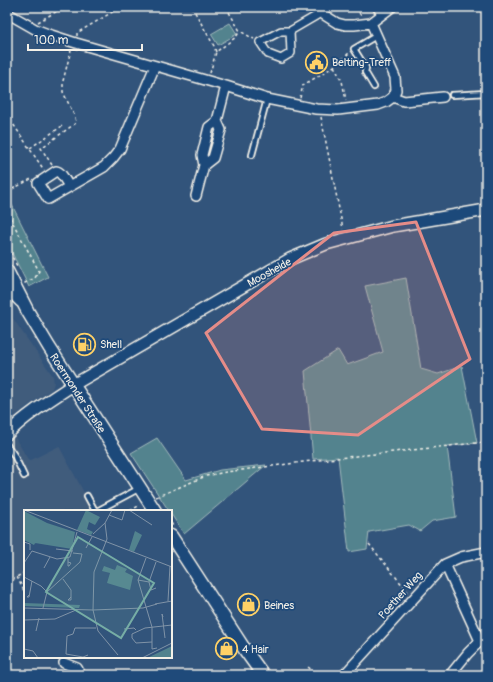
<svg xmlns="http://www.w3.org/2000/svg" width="493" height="682" font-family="Pangolin,sans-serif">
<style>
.built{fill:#3f5b7c}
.green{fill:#52838e;stroke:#a3babb}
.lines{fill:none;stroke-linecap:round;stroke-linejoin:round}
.service-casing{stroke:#f4f1e8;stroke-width:8}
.pedestrian-casing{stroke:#f4f1e8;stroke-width:10}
.minor-casing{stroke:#f4f1e8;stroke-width:12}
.tertiary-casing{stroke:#f4f1e8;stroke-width:14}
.secondary-casing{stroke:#f4f1e8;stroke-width:15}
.path{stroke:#f4f1e8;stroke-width:1.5;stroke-dasharray:3 3;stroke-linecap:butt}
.service{stroke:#1f4a7a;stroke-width:4.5}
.pedestrian{stroke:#1f4a7a;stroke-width:7}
.minor{stroke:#1f4a7a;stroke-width:9}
.tertiary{stroke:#1f4a7a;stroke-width:11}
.secondary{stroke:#1f4a7a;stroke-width:12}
.marked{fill:#e58c88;fill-opacity:0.2;stroke:#e58c88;stroke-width:3;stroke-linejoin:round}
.labels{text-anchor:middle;stroke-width:3.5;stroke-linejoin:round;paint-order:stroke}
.poi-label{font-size:11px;fill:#f4f1e8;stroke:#1f4a7a;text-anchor:start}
.street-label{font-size:11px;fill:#f4f1e8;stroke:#1f4a7a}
.inset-road{fill:none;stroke:#8093a7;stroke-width:1}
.view{fill:#76ada5;fill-opacity:0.15;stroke:#76ada5;stroke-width:2}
.inset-edge{fill:none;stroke:#f4f1e8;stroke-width:2}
</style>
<rect width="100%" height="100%" fill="#32547b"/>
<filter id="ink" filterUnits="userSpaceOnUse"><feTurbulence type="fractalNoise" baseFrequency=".025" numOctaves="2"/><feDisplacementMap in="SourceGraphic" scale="8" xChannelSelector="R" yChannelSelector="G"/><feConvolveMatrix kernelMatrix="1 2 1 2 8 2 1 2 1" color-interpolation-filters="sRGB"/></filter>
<g filter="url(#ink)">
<path class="built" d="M 7,310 L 53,376 L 54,383 L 52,389 L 26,407 L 7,422 Z
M 7,424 L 29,461 L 59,446 L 94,511 L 25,511 L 25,575 L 7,585 Z"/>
<path class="green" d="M 230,23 L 237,34 L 218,45 L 211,34 Z
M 7,195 L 48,277 L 29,287 L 7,243 Z
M 406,278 L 421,369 L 438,374 L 462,366 L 477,443 L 447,446 L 456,517 L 432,521 L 420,531 L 409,525 L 369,532 L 367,549 L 349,552 L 338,457 L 313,459 L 305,371 L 338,350 L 347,365 L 383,352 L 365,286 Z
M 157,438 L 186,480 L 220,470 L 266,465 L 184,534 L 171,514 L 171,511 L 169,511 L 131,453 Z"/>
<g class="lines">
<defs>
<path id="service" d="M 375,7 L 380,15
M 374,87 L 365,72 L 366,68 L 354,49 L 376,36
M 452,95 L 486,93
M 252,155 L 267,99
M 7,445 L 14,455 L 24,476
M 87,496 L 94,509 L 97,511 L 140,488"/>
<path id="pedestrian" d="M 290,31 L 291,53 L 281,59 L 268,54 L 260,42 L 281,31 L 290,31 L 321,13"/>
<path id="minor" d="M 314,7 L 321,13 L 337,23 L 345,25 L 354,25 L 371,23 L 392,7
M 7,13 L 35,29 L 48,34 L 76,43 L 226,86 L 267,99 L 316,109 L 338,110 L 378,105 L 386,102 L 393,97 L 396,90 L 395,77 L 371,23
M 393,97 L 404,101 L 443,97
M 204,165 L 213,158 L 221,130 L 217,121 L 226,86
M 69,186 C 65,181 62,172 56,171 L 38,183 L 48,199 L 104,167 L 113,158 L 120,149 L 155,66
M 196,196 L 204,165 L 202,155 L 209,127 L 217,121
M 7,289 L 20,302
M 445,564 L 480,641 L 468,653 L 450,675
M 64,663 L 77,668 L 81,675
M 344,675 L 445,564 L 461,557 L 486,552"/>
<path id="tertiary" d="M 7,434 C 26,415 50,400 73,385 L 290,259 L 326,244 L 393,226 L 486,210"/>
<path id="secondary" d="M 7,271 L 28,312 L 49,347 L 155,511
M 171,536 L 245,650 L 263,675"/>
</defs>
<use href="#service" class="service-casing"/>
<use href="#pedestrian" class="pedestrian-casing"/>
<use href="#minor" class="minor-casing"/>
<use href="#tertiary" class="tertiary-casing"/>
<use href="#secondary" class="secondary-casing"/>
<path class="path" d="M 192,7 L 214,46 L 216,52
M 226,7 L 240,31 L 254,39
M 356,7 L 361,16
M 38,22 L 64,7
M 77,36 L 77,33 L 121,7
M 334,66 L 342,81 L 346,100
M 210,73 L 216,52 L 236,37 L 240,31
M 300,98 L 303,85 L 324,73 L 337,64 L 349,53
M 7,115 L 44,170
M 321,117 L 343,229
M 30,148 L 62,126
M 52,165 L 41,148 L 76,123 L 75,117 L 63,92 L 63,81 L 71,50
M 7,192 L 31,179
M 7,212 L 39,271 L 35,278 L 23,284
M 7,247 L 17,266
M 156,497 L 206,476 L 226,472 L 319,460 L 486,442
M 130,511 L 140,505
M 171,523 L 173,526
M 369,544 L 408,592
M 17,577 L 25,593
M 7,583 L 25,572
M 308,667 L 318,675"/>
<use href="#service" class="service"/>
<use href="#pedestrian" class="pedestrian"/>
<use href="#minor" class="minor"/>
<use href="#tertiary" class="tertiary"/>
<use href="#secondary" class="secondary"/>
</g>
</g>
<path class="marked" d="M 416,222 L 470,359 L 358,435 L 262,429 L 206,333 L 334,233 Z"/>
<defs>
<symbol id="civic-ring" viewBox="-11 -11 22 22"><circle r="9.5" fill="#1f4a7a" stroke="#ffd166" stroke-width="1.5"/><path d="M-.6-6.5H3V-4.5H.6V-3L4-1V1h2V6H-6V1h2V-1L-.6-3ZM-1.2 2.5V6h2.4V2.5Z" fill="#ffd166"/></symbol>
<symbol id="fuel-ring" viewBox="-11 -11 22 22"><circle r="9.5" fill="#1f4a7a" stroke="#ffd166" stroke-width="1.5"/><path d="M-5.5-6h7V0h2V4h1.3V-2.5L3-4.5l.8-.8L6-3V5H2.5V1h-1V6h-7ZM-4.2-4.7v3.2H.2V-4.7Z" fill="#ffd166"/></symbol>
<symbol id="shop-ring" viewBox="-11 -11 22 22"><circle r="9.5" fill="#1f4a7a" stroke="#ffd166" stroke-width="1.5"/><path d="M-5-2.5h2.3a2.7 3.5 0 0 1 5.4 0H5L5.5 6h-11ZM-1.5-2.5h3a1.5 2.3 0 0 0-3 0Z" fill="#ffd166"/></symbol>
</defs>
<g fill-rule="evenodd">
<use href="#civic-ring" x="304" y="50" width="25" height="25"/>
<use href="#fuel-ring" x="72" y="332" width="25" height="25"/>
<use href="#shop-ring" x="236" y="592" width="25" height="25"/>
<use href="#shop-ring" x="214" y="636" width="25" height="25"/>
</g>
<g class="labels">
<g class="poi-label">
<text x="332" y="66">Belting-Treff</text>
<text x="100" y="348">Shell</text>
<text x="264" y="609">Beines</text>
<text x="242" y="653">4 Hair</text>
</g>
<g class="street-label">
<text transform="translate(269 272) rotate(-29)" y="4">Moosheide</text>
<text transform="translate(78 393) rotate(57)" y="4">Roermonder Straße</text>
<text transform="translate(400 595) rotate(-48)" y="4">Poether Weg</text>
</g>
</g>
<g transform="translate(24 510)">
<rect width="148" height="148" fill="#32547b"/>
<path d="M 62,0 L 76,7 L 71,15 L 65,12 L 63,19 L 69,22 L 67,25 L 53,20 ZM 0,1 L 23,13 L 51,22 L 48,39 L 11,33 L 20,17 L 10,35 L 0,30 ZM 111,21 L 118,25 L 110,42 L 105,40 ZM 93,55 L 103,59 L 101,62 L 109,66 L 106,80 L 83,73 L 86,63 L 78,61 L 80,56 L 91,60 ZM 0,93 L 56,95 L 55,98 L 0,96 ZM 148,136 L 148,148 L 123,148 L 142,139 Z" fill="#52838e"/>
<path class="inset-road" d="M 0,0 L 148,57M 88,0 L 81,13 L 83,29 L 70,62 L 69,100 L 74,121 L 94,145M 105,0 L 128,15M 85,5 L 98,10 L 101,0M 69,24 L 81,13M 0,32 L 6,34 L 6,40M 62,38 L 68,27M 32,39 L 49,41M 122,48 L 114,70 L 128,117 L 128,139 L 133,138M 44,52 L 47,53 L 45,56 L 44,56 L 44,47M 0,53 L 8,41 L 33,49 L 46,47 L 53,22M 20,58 L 26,47M 0,67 L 17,76 L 23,82M 39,69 L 47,80 L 47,90 L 44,90 L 47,87M 114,70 L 125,72 L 127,80 L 132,78M 125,72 L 132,52M 23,82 L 56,52 L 58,44 L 49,43M 5,85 L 3,87 L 5,87 L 8,71M 144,91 L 146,56M 131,94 L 148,91M 0,98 L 69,100 L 119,98 L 133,94M 19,98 L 23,82M 139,107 L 138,104 L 141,128M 0,110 L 31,109 L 52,100M 100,119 L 110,118 L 112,120M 12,121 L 15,108M 128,132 L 112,133 L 108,128 L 108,124 L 121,118 L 148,115M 0,139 L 9,141 L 14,148M 64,145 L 59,147 L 42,144 L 43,126 L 49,124 L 51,118 L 72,118M 118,148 L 148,133"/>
<path class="view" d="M 54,27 L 130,73 L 97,128 L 22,82 Z"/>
<rect width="148" height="148" class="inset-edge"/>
</g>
<rect width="493" height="682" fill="none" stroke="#1f4a7a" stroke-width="24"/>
<rect x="12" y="12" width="469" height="658" fill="none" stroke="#f4f1e8" stroke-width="1.5" filter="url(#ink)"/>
<path d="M28 44v6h114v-6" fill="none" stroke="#f4f1e8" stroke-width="2"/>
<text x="34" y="44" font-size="12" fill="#f4f1e8" stroke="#1f4a7a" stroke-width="3" paint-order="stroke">100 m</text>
</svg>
